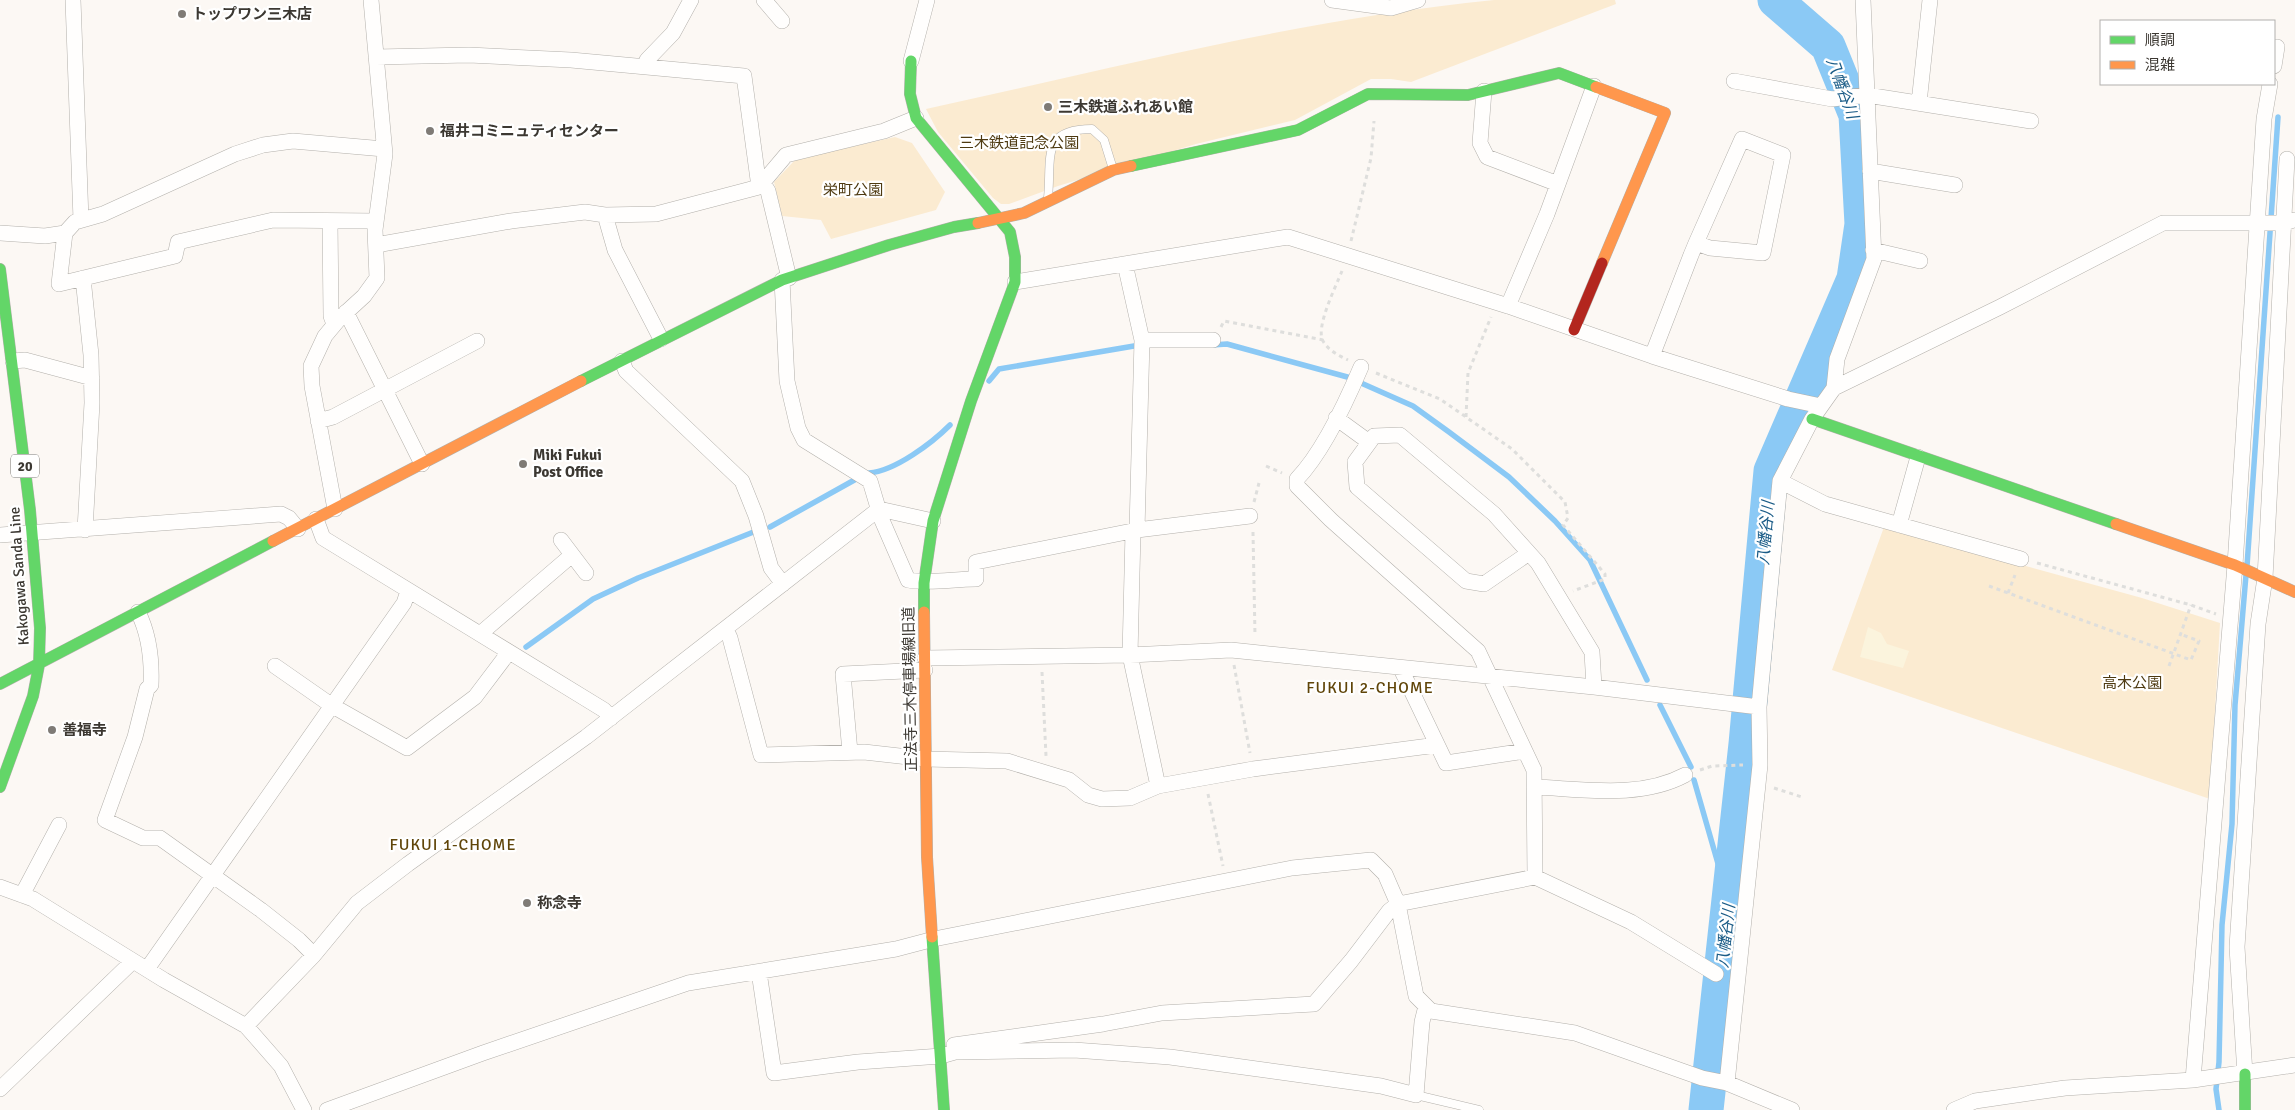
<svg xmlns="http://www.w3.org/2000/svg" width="2295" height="1110" font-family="Signika,'Noto Sans JP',sans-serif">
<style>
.green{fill:#fbebd1}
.sand{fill:#fbf4dd}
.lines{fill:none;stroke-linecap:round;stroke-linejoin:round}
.stream{stroke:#8bc9f5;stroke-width:5.5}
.river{stroke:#8bc9f5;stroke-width:35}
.lane-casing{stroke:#b3b0ab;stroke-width:9}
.street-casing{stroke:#b3b0ab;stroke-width:16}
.fast-casing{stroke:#b3b0ab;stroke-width:12}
.slow-casing{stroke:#b3b0ab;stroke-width:12}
.jam-casing{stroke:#b3b0ab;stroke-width:12}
.path{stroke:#dededc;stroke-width:3;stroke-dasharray:4 4;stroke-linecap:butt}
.lane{stroke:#fffefd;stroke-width:8}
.street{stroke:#fffefd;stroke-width:15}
.fast{stroke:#63d668;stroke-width:11}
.slow{stroke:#ff974d;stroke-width:11}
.jam{stroke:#b3261e;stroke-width:11}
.poi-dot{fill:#7f7b76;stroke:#fff;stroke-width:2}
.labels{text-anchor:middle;stroke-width:4.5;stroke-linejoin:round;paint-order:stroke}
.shield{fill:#fff;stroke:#767470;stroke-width:1}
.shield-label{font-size:14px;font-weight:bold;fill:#3c3832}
.poi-label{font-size:15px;font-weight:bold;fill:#3c3832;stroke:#fff;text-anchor:start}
.park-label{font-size:15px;fill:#4e3a11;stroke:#fff}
.street-label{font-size:15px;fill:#3c3832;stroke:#fff}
.water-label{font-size:16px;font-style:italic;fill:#1b5c87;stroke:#fff}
.neighbourhood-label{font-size:16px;letter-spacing:1px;fill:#604509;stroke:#fff}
</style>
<rect width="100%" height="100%" fill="#fcf8f4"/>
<path class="green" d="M 1494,0 L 1615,0 L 1616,4 L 1411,82 L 1391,79 L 1371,79 L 1295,120 L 1196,144 L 1058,186 L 1009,204 L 1001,204 L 993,198 L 938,132 L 926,109 C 1114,68 1302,19 1494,0 Z
M 895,137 L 912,143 L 945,192 L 936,210 L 831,239 L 821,220 L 782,216 L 774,182 L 796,159 Z
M 1884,527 L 2142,598 L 2220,623 L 2210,799 L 1832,670 Z"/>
<path class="sand" d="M 1868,627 L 1881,633 L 1887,644 L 1909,651 L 1903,668 L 1860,657 Z"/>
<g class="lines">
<path class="stream" d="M 1212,345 L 1227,344 L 1351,378
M 989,381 L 999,369 L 1134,346
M 1361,383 L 1413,406 L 1449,432 L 1509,477 L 1555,521 L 1590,560 L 1647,680
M 869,473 C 895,471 932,443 950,425
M 770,527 L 858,478
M 2247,566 L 2278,117
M 526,647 L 593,599 L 638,578 L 756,531
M 1660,705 L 1691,767
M 1694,780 L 1723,881 L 1731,883
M 2219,1110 L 2216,1089 L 2219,1062 L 2222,925 L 2232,824 L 2235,705 L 2246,575"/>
<path class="river" d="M 1706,1110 L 1746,744 L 1771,471 L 1854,279 L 1862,224 L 1856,115 L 1828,46 L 1775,0"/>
<defs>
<path id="lane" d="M 1048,198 C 1052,158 1040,129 1092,129 L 1104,140 L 1113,169
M 1416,1095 L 1479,1110"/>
<path id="street" d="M 73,0 L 81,220
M 764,0 L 782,21
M 1332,0 L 1391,8 L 1418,0
M 376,57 L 469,55 L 571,60 L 744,76 L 759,187
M 911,61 L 927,0
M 2274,66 L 2277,47
M 646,67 L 647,60 L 673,33 L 691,0
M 1734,81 L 1832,99 L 1867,95 L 2031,121
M 1484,91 L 1480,143 L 1487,157 L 1558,184
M 1919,103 L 1930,0
M 1870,171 L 1955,185
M 763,183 L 768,191 L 789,278
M 605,215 L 656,214 L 759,187 L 786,155 L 884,131 L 916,118
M 330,221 L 331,316 L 334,324
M 0,233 L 45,236 L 65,233 L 75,222 L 103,214 L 235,154 L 263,145 L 293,141 L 384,149
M 65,233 L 59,284 L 175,256 L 178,242 L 273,220 L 376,221
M 376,245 L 511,221 L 585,212 L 605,215 L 615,250 L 661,339
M 1873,250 L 1920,261
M 1125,264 L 1142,340 L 1137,530
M 83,278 L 91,355 L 92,403 L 85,530
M 782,280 L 787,381 L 798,428 L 804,440 L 870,481 L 881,518 L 908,580 C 930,584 953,579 976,579 L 976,562 L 1137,530 L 1250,516
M 1015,282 L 1288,237 L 1508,306 L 1652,356 L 1788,399 L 1821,406
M 1508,306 L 1547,214 L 1594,86
M 346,312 L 422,464
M 1142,340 L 1213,340
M 1652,356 L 1691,255 L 1696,243 L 1742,139 L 1783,155 L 1763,253 L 1710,248 L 1696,243
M 13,361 L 25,360 L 92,378
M 622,361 L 626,371 L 742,481 L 756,516 L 771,568 L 783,584
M 1361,367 C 1347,400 1322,453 1297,479 L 1297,486 L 1331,520 L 1478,651 L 1534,770 L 1535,877
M 1834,388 L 2000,307 L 2163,223 L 2285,223 L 2294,220
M 1336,418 L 1369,442
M 318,421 L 333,417 L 477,341
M 1780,481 L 1825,504 L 2021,559
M 335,509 L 312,386 L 311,366 L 325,336 L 340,318 L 364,296 L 377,278 L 375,230 L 385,154 L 371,0
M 316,519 L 323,538 L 604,710 L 611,718
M 1899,525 L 1918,457
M 1133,532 L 1130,655 L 1158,786 L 1253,769 L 1437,745
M 0,535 L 281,514 L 289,518 L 298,529
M 561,540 L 586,573
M 1529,553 L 1484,584 L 1466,581 L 1357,487 L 1355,462 L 1374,436 L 1400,435 L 1494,514 L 1538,563 L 1592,652 L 1594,687
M 138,612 C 149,634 152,661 151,685 L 147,689 L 135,737 L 105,820 L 143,838 L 160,838 L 261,910 L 299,940 L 314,955
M 726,629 L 730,638 L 761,755 L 864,752 L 926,759 L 1007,761 L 1069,780 L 1088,795 L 1102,799 L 1130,798 L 1158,786
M 480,634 L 572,555
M 925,658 L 1130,655 L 1231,650 L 1594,687 L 1759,707
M 275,666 L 331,705 L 407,748 L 475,697 L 509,652
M 1401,669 L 1446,763 L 1525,751
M 850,752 L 843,674 L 925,670
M 1534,787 C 1584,789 1640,799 1685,775
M 0,887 L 33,899 L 164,980 L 246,1026 L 281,1066 L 304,1110
M 22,895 L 59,825
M 147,969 L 404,603 L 408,591
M 759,972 L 774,1073 L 858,1062 L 941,1056 L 955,1052 L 1074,1050 L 1170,1057 L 1381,1086 L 1416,1095 L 1422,1022 L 1426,1006
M 246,1026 L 314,955 L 357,903 L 408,864 L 586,737 L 879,509 L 933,521
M 955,1052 L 954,1045 L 1103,1024 L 1162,1013 L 1314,1004 L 1351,961 L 1389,911 L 1398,904 L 1535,877 L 1631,922 L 1716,974
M 2245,1074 L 2237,947 L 2258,624 L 2265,578 L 2287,159
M 2193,1080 L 2235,565 L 2264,119 L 2270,84
M 1727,1083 L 1760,765 L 1759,707 L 1780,481 L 1812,419 L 1834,388 L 1837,359 L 1874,259 L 1863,0
M 0,1089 L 133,961
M 327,1110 L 483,1053 L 688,983 L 896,949 L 934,939 L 1292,868 L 1371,860 L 1385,874 L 1398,904 L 1416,996 L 1431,1011 L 1575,1033 L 1702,1078 L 1727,1083 L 1792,1110
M 1954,1110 L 1975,1101 L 2065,1088 L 2193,1080 L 2295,1065"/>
<path id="fast" d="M 911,61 L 910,94 L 916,118 L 1010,232 L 1015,257 L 1015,282 L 971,401 L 933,521 L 924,583 L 924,612
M 1131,166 L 1298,130 L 1368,94 L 1468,95 L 1559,73 L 1596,87
M 0,269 L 30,510 L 40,628 L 39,665 L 33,696 L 0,787
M 581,381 L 782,280 L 889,245 L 954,227 L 978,223
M 1812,419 L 2116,524
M 0,684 L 273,541
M 932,937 L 944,1110
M 2245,1074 L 2245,1110"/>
<path id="slow" d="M 1596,87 L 1665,113 L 1602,263
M 978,223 L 1024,213 L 1113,170 L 1131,166
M 2116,524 L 2235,565 L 2295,592
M 273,541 L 581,381
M 924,612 L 927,857 L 932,937"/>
<path id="jam" d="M 1574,330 L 1602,263"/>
</defs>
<use href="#lane" class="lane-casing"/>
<use href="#street" class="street-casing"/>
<use href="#fast" class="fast-casing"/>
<use href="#slow" class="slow-casing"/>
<use href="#jam" class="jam-casing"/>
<path class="path" d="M 1351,241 L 1371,158 L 1374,121
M 1342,271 C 1336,286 1315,328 1323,341 C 1329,351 1338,355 1348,360
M 1221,327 L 1224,321 L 1323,340
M 1376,373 L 1440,399 L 1512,449 L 1565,502 L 1568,518 L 1563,525 L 1605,574 L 1605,579 L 1573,591
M 1466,417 L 1468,373 L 1491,317
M 1266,466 L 1282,473
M 1254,502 L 1259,483
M 1253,532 L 1255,636
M 2037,563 L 2191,605 L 2216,614
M 1989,586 L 2191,660 L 2199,641 L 2180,634
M 2008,593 L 2015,575
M 1234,665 L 1250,753
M 2169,666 L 2191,605
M 1042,672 L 1046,756
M 1700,770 L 1712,766 L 1743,765
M 1774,788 L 1802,797
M 1208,794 L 1223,866"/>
<use href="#lane" class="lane"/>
<use href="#street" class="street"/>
<use href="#fast" class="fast"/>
<use href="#slow" class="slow"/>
<use href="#jam" class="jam"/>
</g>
<g class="poi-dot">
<circle cx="182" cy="14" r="5"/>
<circle cx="1048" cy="107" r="5"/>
<circle cx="430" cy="131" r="5"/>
<circle cx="523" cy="464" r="5"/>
<circle cx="52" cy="730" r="5"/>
<circle cx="527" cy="903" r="5"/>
</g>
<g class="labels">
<rect class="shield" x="11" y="454.5" width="28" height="23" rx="4"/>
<g class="shield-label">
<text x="25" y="471">20</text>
</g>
<g class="poi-label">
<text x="192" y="19">トップワン三木店</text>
<text x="1058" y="112">三木鉄道ふれあい館</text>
<text x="440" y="136">福井コミニュティセンター</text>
<text x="533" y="460">Miki Fukui<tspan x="533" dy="17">Post Office</tspan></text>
<text x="62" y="735">善福寺</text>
<text x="537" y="908">称念寺</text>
</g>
<g class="park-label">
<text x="1019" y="148">三木鉄道記念公園</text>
<text x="853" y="195">栄町公園</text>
<text x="2132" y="688">高木公園</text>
</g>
<g class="street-label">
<text transform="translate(19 576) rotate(-94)" y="5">Kakogawa Sanda Line</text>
<text transform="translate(910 689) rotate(-91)" y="5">正法寺三木停車場線旧道</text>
</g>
<g class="water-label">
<text transform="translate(1843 88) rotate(70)" y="6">八幡谷川</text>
<text transform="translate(1765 533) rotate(-85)" y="6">八幡谷川</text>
<text transform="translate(1725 936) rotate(-84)" y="6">八幡谷川</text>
</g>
<g class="neighbourhood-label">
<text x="1370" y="693">FUKUI 2-CHOME</text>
<text x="453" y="850">FUKUI 1-CHOME</text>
</g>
</g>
<rect x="2100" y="20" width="175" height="65" fill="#ffffff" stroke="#b1afad"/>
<rect x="2110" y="36" width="25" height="8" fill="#63d668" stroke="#b1afad"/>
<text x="2145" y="45" font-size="15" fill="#3c3832">順調</text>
<rect x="2110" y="61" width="25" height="8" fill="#ff974d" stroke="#b1afad"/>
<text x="2145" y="70" font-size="15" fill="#3c3832">混雑</text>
</svg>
